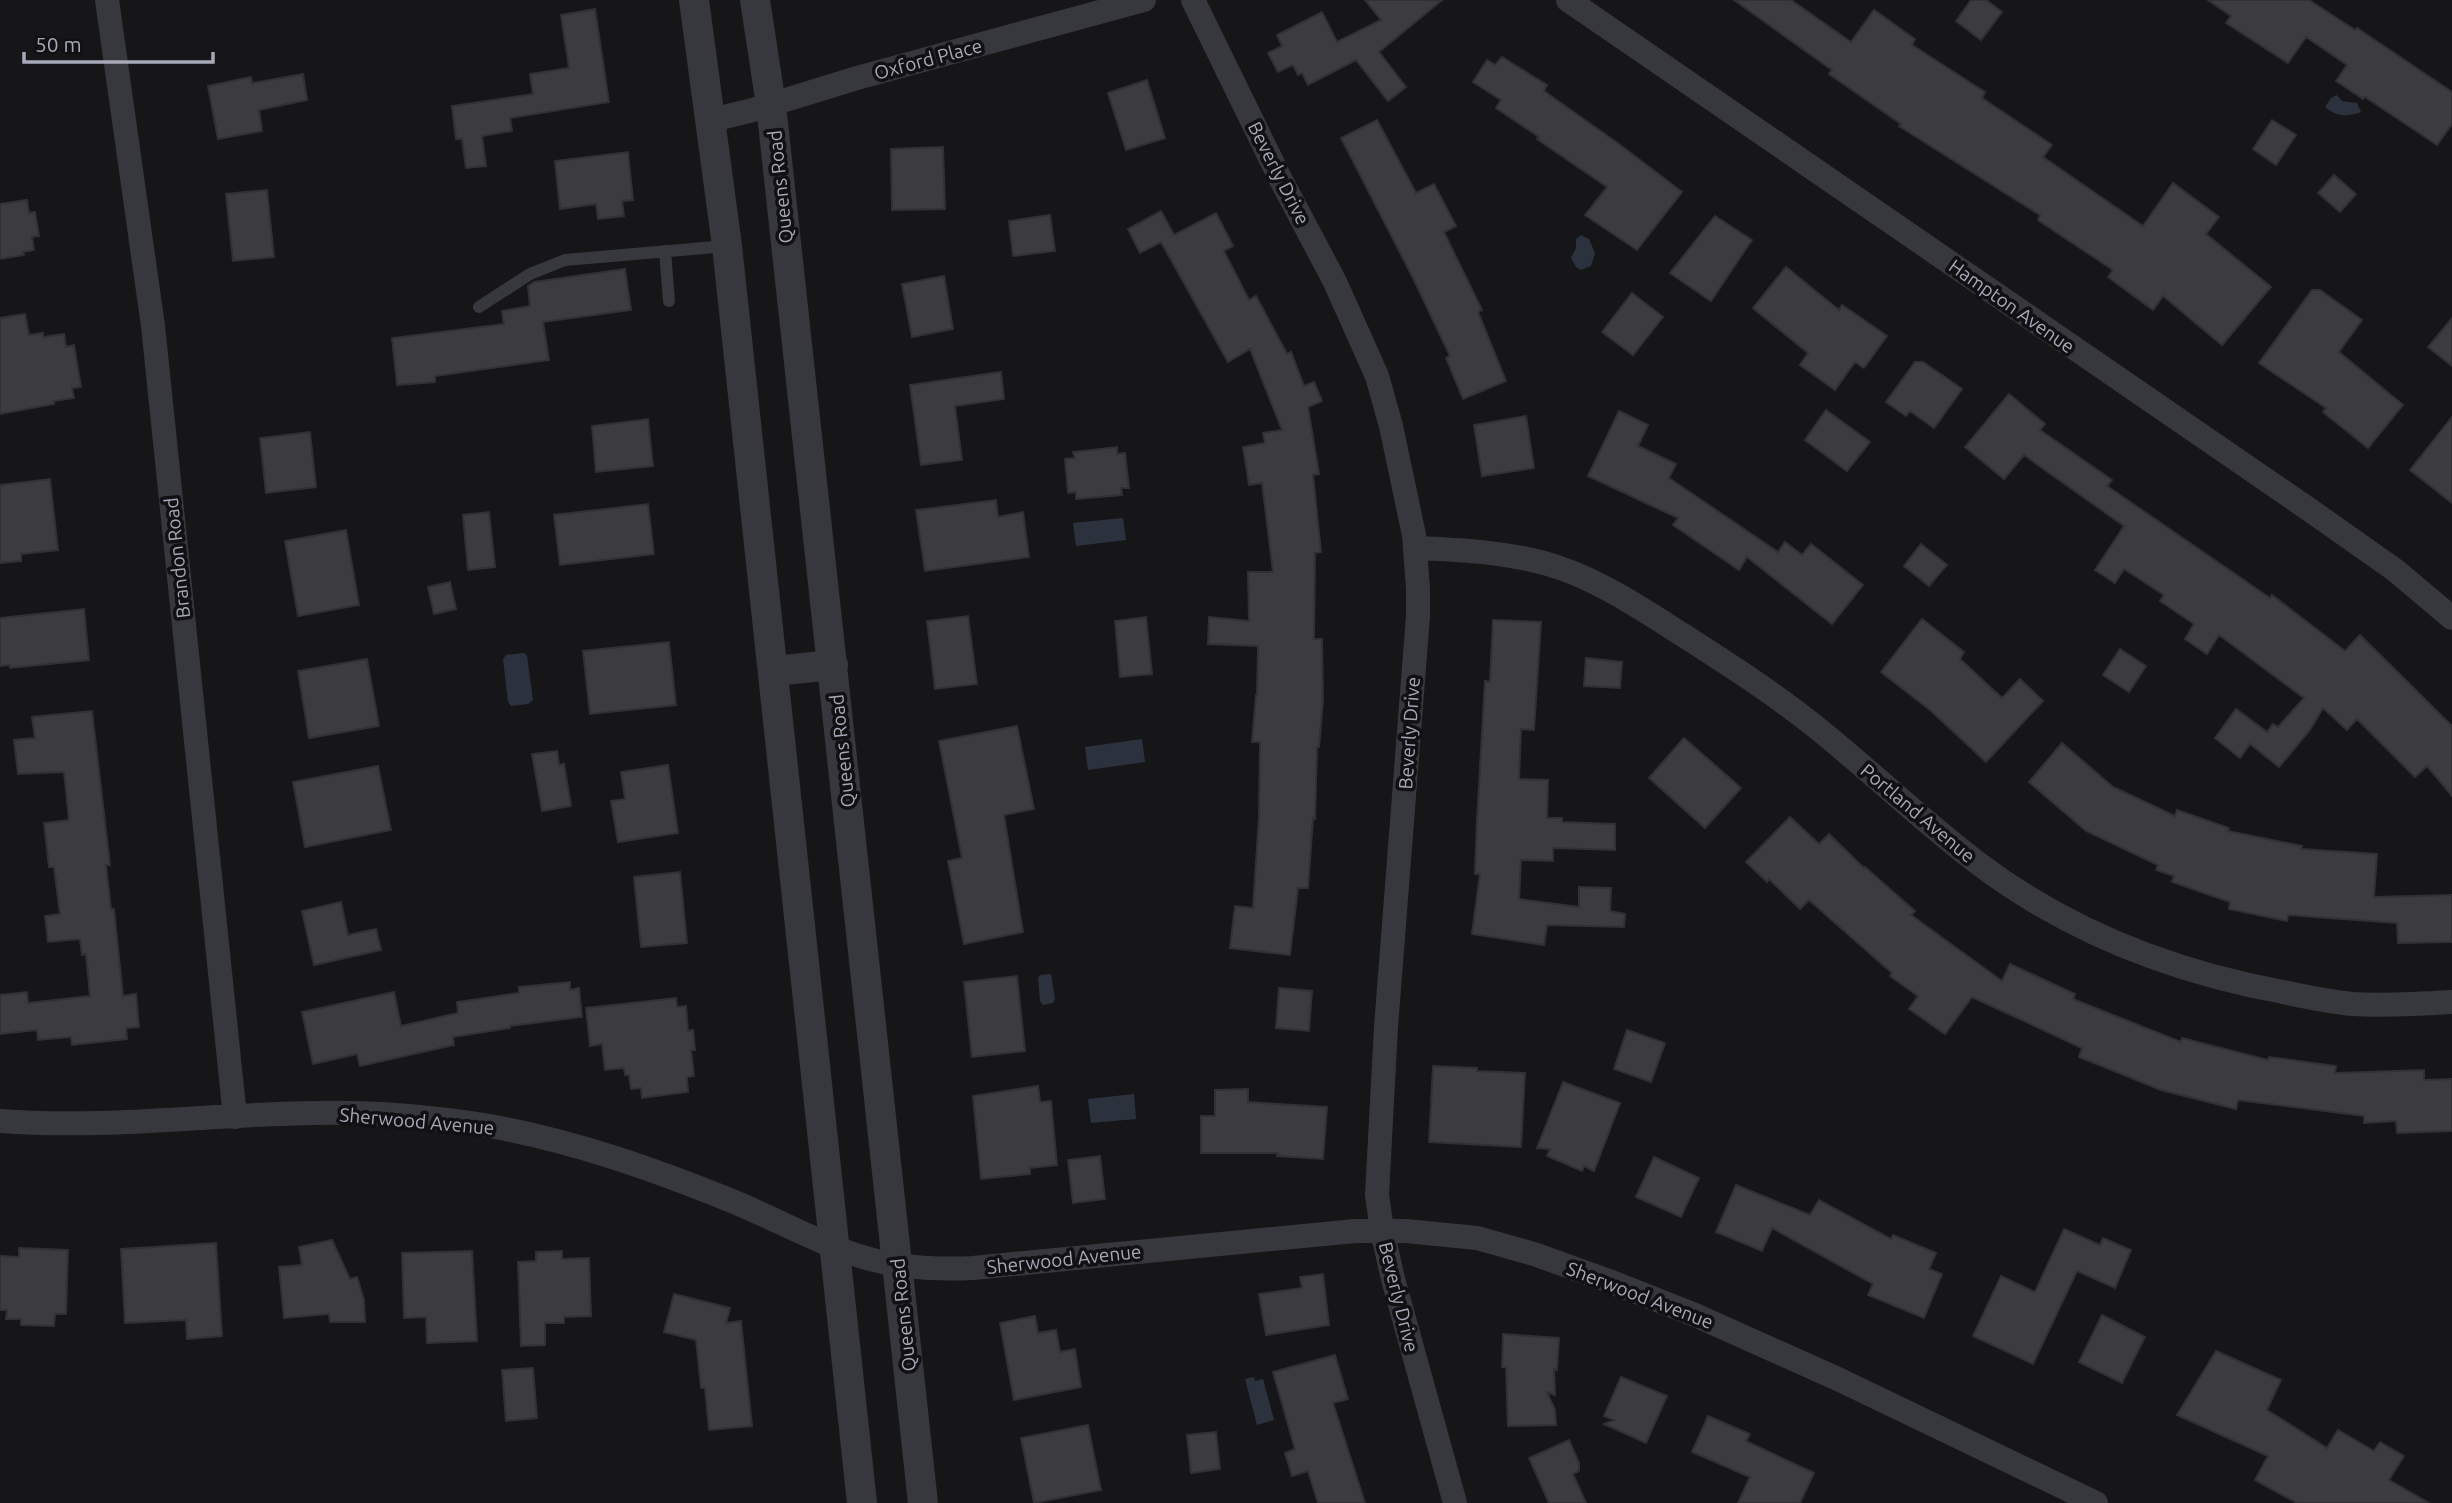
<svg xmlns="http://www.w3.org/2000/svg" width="2452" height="1503" font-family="Ubuntu,sans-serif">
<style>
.water{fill:#2b323e}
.building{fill:#3b3b40;stroke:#313034;stroke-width:2}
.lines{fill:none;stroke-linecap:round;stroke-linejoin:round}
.service{stroke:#37373e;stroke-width:12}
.minor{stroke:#37373e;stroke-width:24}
.tertiary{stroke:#37373e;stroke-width:30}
.labels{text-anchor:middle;stroke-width:7;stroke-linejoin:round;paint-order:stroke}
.street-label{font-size:19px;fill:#a7a9b9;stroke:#111113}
</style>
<rect width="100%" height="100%" fill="#161618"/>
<path class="water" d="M 2337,95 L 2342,101 L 2357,103 L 2361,112 C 2346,117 2337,117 2325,107 L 2331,98 Z
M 1581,235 L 1589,239 L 1595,253 L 1591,266 L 1581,270 L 1576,267 L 1571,258 L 1576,248 L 1576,239 Z
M 1123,518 L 1126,540 L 1076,546 L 1073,523 Z
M 524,653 L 527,656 L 533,700 L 528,704 L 511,706 L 508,702 L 503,659 L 506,655 Z
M 1142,739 L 1145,762 L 1088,770 L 1085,747 Z
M 1051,974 L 1055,999 L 1053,1003 L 1043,1005 L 1040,1001 L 1038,978 L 1040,975 Z
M 1134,1094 L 1136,1119 L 1091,1123 L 1088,1099 Z
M 1254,1377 L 1255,1381 L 1263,1379 L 1274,1420 L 1257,1425 L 1245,1379 Z"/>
<path class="building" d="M 1365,0 L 1442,0 L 1379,52 L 1406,87 L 1388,101 L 1356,60 L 1308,85 L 1302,73 L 1298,75 L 1293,65 L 1278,72 L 1268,53 L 1282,46 L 1277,35 L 1322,12 L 1337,42 L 1381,20 Z
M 1734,0 L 1791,0 L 1851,42 L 1874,10 L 1915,39 L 1912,45 L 1985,92 L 1982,98 L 2052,145 L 2043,157 L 2143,226 L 2173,183 L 2219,217 L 2206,234 L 2271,287 L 2222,345 L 2163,296 L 2153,310 L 2108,277 L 2113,270 L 2038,220 L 2040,215 L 1899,126 L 1901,124 L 1829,74 L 1832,70 Z
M 1971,0 L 1986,0 L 2002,12 L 1981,40 L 1956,21 Z
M 2208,0 L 2309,0 L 2355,30 L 2357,28 L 2452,92 L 2452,124 L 2437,145 L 2365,97 L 2363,99 L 2336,81 L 2347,65 L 2306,37 L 2288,63 L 2226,23 L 2231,16 Z
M 595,9 L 609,102 L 510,118 L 512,131 L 482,136 L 486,166 L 466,168 L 462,139 L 456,139 L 452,106 L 533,94 L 530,74 L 569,68 L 561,15 Z
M 1502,57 L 1547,85 L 1544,91 L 1619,144 L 1682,192 L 1637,250 L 1585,215 L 1607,187 L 1537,139 L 1539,137 L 1496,108 L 1501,100 L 1473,82 L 1487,60 L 1495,65 Z
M 303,74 L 307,100 L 259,110 L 262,131 L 218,139 L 208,86 L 251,77 L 252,83 Z
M 1147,80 L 1165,138 L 1126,150 L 1108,93 Z
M 1377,120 L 1416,193 L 1434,184 L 1456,226 L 1444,232 L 1482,310 L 1478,312 L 1506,381 L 1463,399 L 1446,358 L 1450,356 L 1413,278 L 1341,138 Z
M 2272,120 L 2296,135 L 2276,165 L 2253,149 Z
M 943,147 L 945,209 L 892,210 L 891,149 Z
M 628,152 L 633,200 L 622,201 L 624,216 L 598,219 L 596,204 L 560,209 L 555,161 Z
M 2334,175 L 2356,194 L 2340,212 L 2318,193 Z
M 267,190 L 274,257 L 233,261 L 226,194 Z
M 27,200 L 29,213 L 35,212 L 39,236 L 32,237 L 34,250 L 23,252 L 24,255 L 0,259 L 0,204 Z
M 1161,211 L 1174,235 L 1216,213 L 1233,246 L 1224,251 L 1249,300 L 1256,296 L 1287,354 L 1291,352 L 1304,386 L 1314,382 L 1322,401 L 1308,407 L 1319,474 L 1313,475 L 1321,552 L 1315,553 L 1314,639 L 1322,639 L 1323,700 L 1319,747 L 1317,747 L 1315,819 L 1313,818 L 1308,888 L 1298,888 L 1290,955 L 1230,948 L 1235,906 L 1253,908 L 1259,817 L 1260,742 L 1252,742 L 1256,695 L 1257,695 L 1258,646 L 1208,644 L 1209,617 L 1249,621 L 1248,572 L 1273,572 L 1262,483 L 1249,485 L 1243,447 L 1265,443 L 1263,433 L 1282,430 L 1250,349 L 1228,362 L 1161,242 L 1140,253 L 1128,229 Z
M 1050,215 L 1055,251 L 1013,256 L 1009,221 Z
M 1715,216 L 1752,240 L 1711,301 L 1670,273 Z
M 1786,267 L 1839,310 L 1842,305 L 1887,336 L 1864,368 L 1855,362 L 1835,390 L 1800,365 L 1808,353 L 1753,308 Z
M 625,269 L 631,310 L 543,322 L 549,360 L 435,376 L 435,382 L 397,385 L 392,338 L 504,324 L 502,311 L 530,306 L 528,286 L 534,282 Z
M 944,276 L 953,329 L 912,337 L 902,284 Z
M 2312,290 L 2320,290 L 2362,320 L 2339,352 L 2403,405 L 2368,448 L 2323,412 L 2326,408 L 2259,363 Z
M 1632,293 L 1663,317 L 1633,355 L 1602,332 Z
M 25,314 L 29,335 L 43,333 L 43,337 L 64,334 L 66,347 L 74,345 L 81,387 L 72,388 L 74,398 L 54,401 L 54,404 L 0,414 L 0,318 Z
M 2452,318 L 2452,366 L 2428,347 Z
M 1915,362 L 1923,362 L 1962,389 L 1934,428 L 1910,411 L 1906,416 L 1886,402 Z
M 1001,372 L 1004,399 L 955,406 L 962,460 L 921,465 L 910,385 Z
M 2009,394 L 2045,424 L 2040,430 L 2112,480 L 2107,486 L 2270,598 L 2272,595 L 2345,651 L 2360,635 L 2452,726 L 2452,796 L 2427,766 L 2415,777 L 2357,719 L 2347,730 L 2323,708 L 2310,730 L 2279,767 L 2250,744 L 2240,758 L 2215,738 L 2236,709 L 2267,732 L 2273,724 L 2278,727 L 2304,698 L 2219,635 L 2207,654 L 2185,639 L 2194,624 L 2160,601 L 2164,595 L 2124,569 L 2115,583 L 2095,570 L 2124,526 L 2024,455 L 2004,479 L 1965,447 Z
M 1826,410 L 1870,442 L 1847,471 L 1805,440 Z
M 1619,411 L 1648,425 L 1638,446 L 1676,464 L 1669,478 L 1778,552 L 1785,542 L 1802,555 L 1811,544 L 1863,585 L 1832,624 L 1747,557 L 1739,570 L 1673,525 L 1678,518 L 1588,476 Z
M 1526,416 L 1534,468 L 1482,476 L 1474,425 Z
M 2452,417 L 2452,503 L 2410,470 Z
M 648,419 L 653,466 L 596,472 L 592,426 Z
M 310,432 L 316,487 L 266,493 L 260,438 Z
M 1117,447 L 1117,454 L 1125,453 L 1129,488 L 1121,488 L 1122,495 L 1076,499 L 1076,492 L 1068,493 L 1065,459 L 1075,458 L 1073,452 Z
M 50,479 L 58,550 L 21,554 L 21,561 L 0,563 L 0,485 Z
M 996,500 L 998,517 L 1023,512 L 1029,557 L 925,571 L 916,510 Z
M 648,504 L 654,554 L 560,565 L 554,515 Z
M 489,512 L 495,567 L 468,570 L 463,515 Z
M 346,530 L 359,605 L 298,616 L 285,541 Z
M 1921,544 L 1947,565 L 1929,586 L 1904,566 Z
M 450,582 L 456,609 L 434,614 L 428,587 Z
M 84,609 L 89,660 L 10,668 L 10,665 L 0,666 L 0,618 Z
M 968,616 L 977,684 L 935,689 L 927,621 Z
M 1146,617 L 1152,674 L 1120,677 L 1115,621 Z
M 1922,619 L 1964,652 L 1960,659 L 2002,698 L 2020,679 L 2043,701 L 1986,762 L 1930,710 L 1881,672 Z
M 1493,620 L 1541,622 L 1534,730 L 1521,729 L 1519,779 L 1548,780 L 1547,818 L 1562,818 L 1562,822 L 1615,824 L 1615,850 L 1553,848 L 1553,861 L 1521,860 L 1519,899 L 1579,907 L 1579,887 L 1611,888 L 1610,911 L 1625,914 L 1624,927 L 1547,925 L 1544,945 L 1472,934 L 1480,874 L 1475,874 L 1477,820 L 1485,681 L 1490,682 Z
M 669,642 L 676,705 L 590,714 L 583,651 Z
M 2120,649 L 2146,666 L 2129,692 L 2103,675 Z
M 1586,658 L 1622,662 L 1620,688 L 1584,686 Z
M 367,659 L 379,726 L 309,738 L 298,671 Z
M 92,711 L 110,865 L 106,865 L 111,909 L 114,909 L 123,996 L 136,994 L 139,1027 L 126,1028 L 127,1039 L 72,1045 L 71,1037 L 38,1040 L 37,1030 L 0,1034 L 0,995 L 27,992 L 28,1003 L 90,996 L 86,954 L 82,955 L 80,939 L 48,942 L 45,916 L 60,914 L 54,867 L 49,867 L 44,823 L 69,820 L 64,772 L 18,774 L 14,740 L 35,738 L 32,717 Z
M 1017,726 L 1034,809 L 1004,815 L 1023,932 L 964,944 L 948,861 L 962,858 L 939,741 Z
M 1684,738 L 1741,788 L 1705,828 L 1649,778 Z
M 2062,743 L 2113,787 L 2175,816 L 2177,810 L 2229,828 L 2228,831 L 2302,846 L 2301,849 L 2377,854 L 2374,897 L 2452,895 L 2452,942 L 2398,943 L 2397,923 L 2288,915 L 2287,921 L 2229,909 L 2230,902 L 2172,882 L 2174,876 L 2156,870 L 2158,865 L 2086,831 L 2029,782 Z
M 557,751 L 559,765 L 564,764 L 571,806 L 542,811 L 532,754 Z
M 668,765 L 678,833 L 618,842 L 611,801 L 625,799 L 621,772 Z
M 378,766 L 391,830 L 305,847 L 293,782 Z
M 1790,817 L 1819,844 L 1829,834 L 1864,868 L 1865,867 L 1915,911 L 1911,915 L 2002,981 L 2010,964 L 2075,994 L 2073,999 L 2181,1042 L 2182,1038 L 2268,1060 L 2269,1057 L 2336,1066 L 2335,1073 L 2424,1070 L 2424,1080 L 2452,1079 L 2452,1131 L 2397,1133 L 2396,1121 L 2364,1123 L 2364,1116 L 2238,1100 L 2236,1109 L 2161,1090 L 2079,1057 L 2082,1048 L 1972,997 L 1945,1034 L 1909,1009 L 1918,996 L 1890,976 L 1892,973 L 1809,900 L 1800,909 L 1769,879 L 1767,882 L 1746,862 Z
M 680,872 L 687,943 L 641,947 L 634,877 Z
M 341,902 L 348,935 L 376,929 L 381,950 L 314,965 L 302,911 Z
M 1017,976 L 1025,1051 L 972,1057 L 964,982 Z
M 570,982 L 570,990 L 579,988 L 582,1017 L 510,1026 L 510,1028 L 453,1037 L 454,1045 L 360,1066 L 357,1054 L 313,1064 L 302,1012 L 394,992 L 401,1026 L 458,1013 L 457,1002 L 519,993 L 519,987 Z
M 1279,988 L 1312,991 L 1309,1031 L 1276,1028 Z
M 676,998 L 677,1007 L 686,1006 L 688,1031 L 693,1030 L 695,1050 L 691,1050 L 694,1076 L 687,1077 L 688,1092 L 642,1098 L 641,1088 L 631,1089 L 629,1075 L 625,1075 L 624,1068 L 605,1070 L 602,1044 L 590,1046 L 586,1008 Z
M 1627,1030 L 1665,1043 L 1651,1082 L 1614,1069 Z
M 1433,1066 L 1477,1068 L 1477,1071 L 1525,1073 L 1521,1147 L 1429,1142 Z
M 1563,1082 L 1620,1103 L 1594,1171 L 1584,1166 L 1582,1171 L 1547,1156 L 1550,1149 L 1537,1148 Z
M 1038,1086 L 1040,1102 L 1051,1101 L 1057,1165 L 1030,1168 L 1030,1174 L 981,1179 L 973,1096 Z
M 1248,1089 L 1248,1102 L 1327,1107 L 1323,1159 L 1277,1156 L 1278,1153 L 1201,1153 L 1201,1116 L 1215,1116 L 1215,1090 Z
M 1100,1156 L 1105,1199 L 1073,1203 L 1068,1160 Z
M 1654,1157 L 1699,1178 L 1681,1217 L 1636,1197 Z
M 1736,1185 L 1810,1215 L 1819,1200 L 1891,1239 L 1893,1235 L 1936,1253 L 1929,1269 L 1942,1274 L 1924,1318 L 1868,1295 L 1873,1284 L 1772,1228 L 1762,1251 L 1716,1232 Z
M 2064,1229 L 2100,1245 L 2103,1238 L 2131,1250 L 2115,1288 L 2077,1271 L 2033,1364 L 1973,1336 L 2001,1276 L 2035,1292 Z
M 332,1240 L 350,1279 L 357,1277 L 364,1300 L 365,1322 L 330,1322 L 329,1314 L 284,1318 L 279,1267 L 302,1265 L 299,1247 Z
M 216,1243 L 222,1336 L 187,1339 L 186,1320 L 125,1323 L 121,1249 Z
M 19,1248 L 68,1250 L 66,1314 L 55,1314 L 54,1326 L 21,1325 L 21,1319 L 6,1319 L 7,1310 L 0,1310 L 0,1256 L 19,1257 Z
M 472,1251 L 477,1341 L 427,1343 L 426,1317 L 404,1318 L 402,1253 Z
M 562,1251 L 562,1259 L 589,1258 L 591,1316 L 564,1317 L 564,1323 L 545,1323 L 545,1345 L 521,1346 L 518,1262 L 536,1261 L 536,1252 Z
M 1323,1274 L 1329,1325 L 1266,1335 L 1259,1294 L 1302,1288 L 1300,1277 Z
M 674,1294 L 730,1308 L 726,1323 L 741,1321 L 752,1426 L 709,1430 L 705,1388 L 701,1388 L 696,1340 L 664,1332 Z
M 2102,1315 L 2145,1337 L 2122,1383 L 2079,1362 Z
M 1035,1316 L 1038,1333 L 1056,1330 L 1060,1352 L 1075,1349 L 1081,1387 L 1014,1400 L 1000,1323 Z
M 1503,1334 L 1559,1338 L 1557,1370 L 1554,1369 L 1555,1395 L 1547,1392 L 1555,1410 L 1556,1425 L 1508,1426 L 1506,1367 L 1502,1367 Z
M 2216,1351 L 2281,1380 L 2267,1410 L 2327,1448 L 2338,1430 L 2374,1451 L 2380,1442 L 2404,1456 L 2389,1480 L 2429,1503 L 2297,1503 L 2255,1480 L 2268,1456 L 2177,1415 Z
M 1335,1355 L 1348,1399 L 1333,1403 L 1365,1503 L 1318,1503 L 1308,1471 L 1292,1476 L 1285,1453 L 1295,1449 L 1273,1372 Z
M 533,1368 L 537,1418 L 506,1421 L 502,1370 Z
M 1621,1377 L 1667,1396 L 1646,1443 L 1604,1424 L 1614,1420 L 1604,1416 Z
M 1708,1416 L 1750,1434 L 1746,1441 L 1814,1473 L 1800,1503 L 1738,1503 L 1750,1477 L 1692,1452 Z
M 1088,1425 L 1101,1490 L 1034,1503 L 1021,1438 Z
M 1216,1432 L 1220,1469 L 1191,1473 L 1187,1435 Z
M 1569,1440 L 1579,1463 L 1579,1471 L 1573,1474 L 1586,1503 L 1549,1503 L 1529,1458 Z"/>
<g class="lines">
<path class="service" d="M 665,251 L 669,301
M 479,307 L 530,274 L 565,260 L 727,246"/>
<path class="minor" d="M 107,0 L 153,326 L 235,1117
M 1193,0 L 1280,178 L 1335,282 L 1377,376 L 1391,426 L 1414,535 L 1418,589 L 1418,616 L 1386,1027 L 1377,1195 L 1382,1230 L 1393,1279 L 1455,1503
M 1568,0 L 2317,515 L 2395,570 L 2452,618
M 712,120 L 753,110 L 857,78 L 1144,0
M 1415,548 C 1463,550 1514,552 1560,568 C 1602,582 1645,611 1683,635 C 1728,664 1775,694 1817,728 C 1872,772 1923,822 1979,864 C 2068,931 2174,972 2283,992 C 2306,997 2329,1002 2353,1004 C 2386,1006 2419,1004 2452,1002
M 0,1121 C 106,1129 211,1114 317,1113 C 374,1112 433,1117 490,1126 C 573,1141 650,1168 727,1199 C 770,1216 810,1239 853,1254 C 891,1267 933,1270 973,1268 L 1355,1231 L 1406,1231 L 1477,1238 L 1534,1254 L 1609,1281 L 1695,1315 L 1840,1380 L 2096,1503"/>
<path class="tertiary" d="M 694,0 L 727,246 L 862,1503
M 755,0 L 771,105 L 923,1503
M 773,671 L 833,665"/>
</g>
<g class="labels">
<g class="street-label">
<text transform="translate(928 59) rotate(-15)" y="7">Oxford Place</text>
<text transform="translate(1279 173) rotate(63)" y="7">Beverly Drive</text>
<text transform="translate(780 187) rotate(-96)" y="7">Queens Road</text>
<text transform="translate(2012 306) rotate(35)" y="7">Hampton Avenue</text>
<text transform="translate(177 558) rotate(-96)" y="7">Brandon Road</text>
<text transform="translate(1409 733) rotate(-86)" y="7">Beverly Drive</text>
<text transform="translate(842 751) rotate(-96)" y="7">Queens Road</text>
<text transform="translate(1918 813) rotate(40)" y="7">Portland Avenue</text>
<text transform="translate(417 1121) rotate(5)" y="7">Sherwood Avenue</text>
<text transform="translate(1064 1259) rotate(-6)" y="7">Sherwood Avenue</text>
<text transform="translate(1640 1295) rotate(21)" y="7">Sherwood Avenue</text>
<text transform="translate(1399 1297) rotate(76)" y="7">Beverly Drive</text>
<text transform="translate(903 1315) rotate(-96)" y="7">Queens Road</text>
</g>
</g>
<path d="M24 52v10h189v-10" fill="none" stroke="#a7a9b9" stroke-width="3.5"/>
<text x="35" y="52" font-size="21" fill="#a7a9b9" stroke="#111113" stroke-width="5" paint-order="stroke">50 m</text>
</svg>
